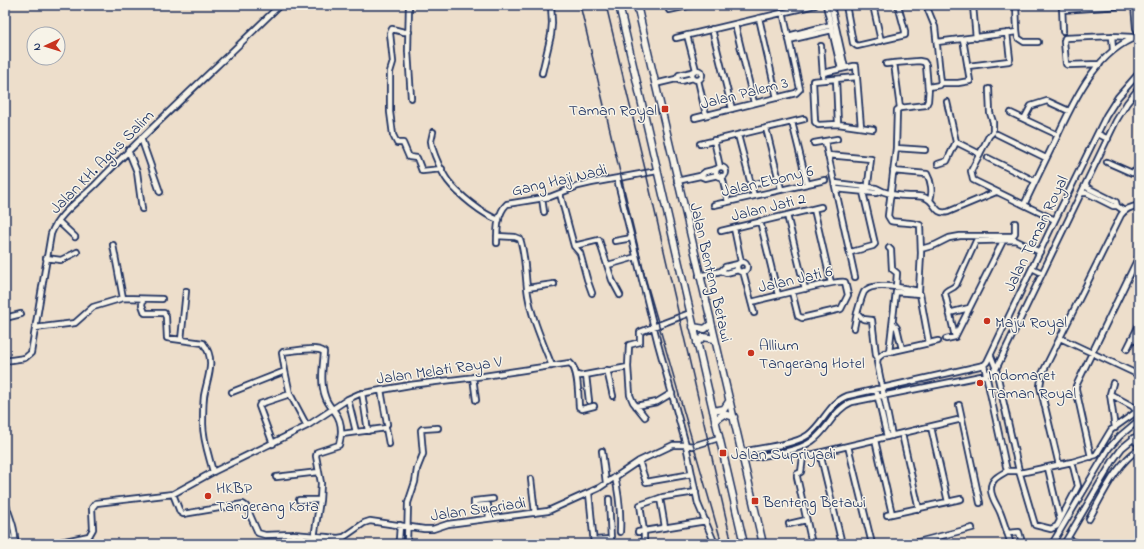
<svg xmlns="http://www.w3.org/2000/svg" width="1144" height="549" font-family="'Indie Flower',sans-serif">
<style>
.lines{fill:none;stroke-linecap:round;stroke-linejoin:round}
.minor-casing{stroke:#1b2f5e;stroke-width:8}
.major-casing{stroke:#1b2f5e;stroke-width:9}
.highway-casing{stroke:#1b2f5e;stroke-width:10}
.minor{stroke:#f7f3e8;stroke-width:4.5}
.major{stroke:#f7f3e8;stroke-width:6}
.highway{stroke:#f7f3e8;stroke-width:7}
.rail{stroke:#1b2f5e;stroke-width:1.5}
.poi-dot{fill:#c8321e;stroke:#f7f3e8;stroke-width:1.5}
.labels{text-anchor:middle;stroke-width:3;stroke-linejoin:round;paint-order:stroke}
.street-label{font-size:16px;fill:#1b2f5e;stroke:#f7f3e8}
.poi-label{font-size:16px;fill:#1b2f5e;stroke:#f7f3e8;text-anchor:start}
</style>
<rect width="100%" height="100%" fill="#eddecb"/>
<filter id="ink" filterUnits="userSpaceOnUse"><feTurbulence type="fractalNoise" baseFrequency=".025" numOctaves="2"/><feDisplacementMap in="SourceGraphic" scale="8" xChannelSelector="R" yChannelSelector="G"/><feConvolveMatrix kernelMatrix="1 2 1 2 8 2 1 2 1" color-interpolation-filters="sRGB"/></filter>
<g filter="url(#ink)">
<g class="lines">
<defs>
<path id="minor" d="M 409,5 L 408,51 L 411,98
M 826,5 L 841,69
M 831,5 L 845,68
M 846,5 L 853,43 L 857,46 L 905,35 L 905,31 L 898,5
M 873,5 L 881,41
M 974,5 L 973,6 L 976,38
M 1016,5 L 1017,30 L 1018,38 L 1024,42 L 1038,42
M 1062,5 L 1063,31
M 1134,5 L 1136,28 L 1139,34
M 669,10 L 692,5
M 1062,10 L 1134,5
M 759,18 L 777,98
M 735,24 L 754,103
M 712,29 L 732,109
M 409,32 L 404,32 L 392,29 L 390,33 L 393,62 L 390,72 L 390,112 L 393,135 L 397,143 L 403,143 L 409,157 L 417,158 L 422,171 L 442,169
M 687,35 L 696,70
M 788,36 L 831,25
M 1112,36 L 1113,50
M 676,38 L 815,5
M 789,40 L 832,30
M 937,42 L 1017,32
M 821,46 L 823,76
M 894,63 L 919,61 L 924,62 L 926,65 L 928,89
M 886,64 L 894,63 L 900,108
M 1100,64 L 1068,65 L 1066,64 L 1064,41 L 1065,38 L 1112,36 L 1132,37
M 968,66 L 1009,61 L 1010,59 L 1007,33
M692 75a5 5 0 1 1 10 0a5 5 0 1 1-10 0Z
M 542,73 L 551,35 L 552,23 L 551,5
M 823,73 L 854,66 L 856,66 L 861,127
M 857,77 L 813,81 L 815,122 L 818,125 L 838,124 L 873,129
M 676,79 L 679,75 L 692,72
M 836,79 L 838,124
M 698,80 L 706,115
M 941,83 L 958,83 L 970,81 L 963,39
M 655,84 L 676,79 L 681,81 L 693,78
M 989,89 L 990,113 L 993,122 L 993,132 L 989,136 L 971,171 L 973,180 L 1055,220
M 947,102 L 956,142
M 1011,113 L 1058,135
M 695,118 L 796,93 L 800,89 L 783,12
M 1024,119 L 1031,106 L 1047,101 L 1069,111
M 792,122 L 807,183
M 766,128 L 781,189
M 433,132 L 431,141 L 432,147 C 435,157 442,173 448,181 C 458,194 483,215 499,220
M 997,134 L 1046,158
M 1098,134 L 1108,139
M 738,135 L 754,196
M 141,138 L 160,192
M 714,140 L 720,167
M 825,141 L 855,277
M 814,143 L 837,139
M 700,144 L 804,119
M 896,148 L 925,150
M 128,150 L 137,172 L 142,209
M 828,155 L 871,159 L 867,192
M 988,158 L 1035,181
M 1107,162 L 1132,173 L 1135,172 L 1139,165
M 938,164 L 947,161 L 956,142 L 980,154
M716 172a5 5 0 1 1 10 0a5 5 0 1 1-10 0Z
M 893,171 L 927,174 C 931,181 933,192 930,200
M 700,176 L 705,178 L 718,175
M 722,176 L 728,202
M 617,179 L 658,344 L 686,445 L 698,504 L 715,544
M 677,181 L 700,176 L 705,172 L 717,169
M 835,183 L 876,188 C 886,194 899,196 910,196 C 915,196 921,195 926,198 C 936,202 934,215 948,212 L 996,192
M 751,185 L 778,178
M 1086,185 L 1088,188 L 1116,202 L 1117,206
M 836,189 L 876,193 L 881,191
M 1082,193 L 1087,193 L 1113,206 L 1117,206 L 1124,211
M 560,194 L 574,246 L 580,253 L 587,279 L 592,293
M 542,198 L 544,212
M 714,205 L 825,180
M 1024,205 C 1034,184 1044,163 1055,141 C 1073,103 1095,51 1139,36
M 814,209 L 831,283
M 787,215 L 805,289
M 58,221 L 75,237
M 760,221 L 778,295
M 734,228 L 741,262
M 721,231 L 821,207
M 497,236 L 515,237 L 520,239 C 526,257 525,277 528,295 C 532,319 543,343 552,366
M 615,241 L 632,238
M 497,243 C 497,230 497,213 507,204 L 550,197 L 578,186 L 591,183 L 657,171
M 113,245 L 123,298
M 574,246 L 599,240 L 612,280 L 620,295
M 889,248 L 891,250 L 892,269 L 897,273 L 896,287
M 921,249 L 935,245 L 949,238 L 960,236 L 1013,236 L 1015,233 L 1015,223
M 851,252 L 873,246 L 875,244 L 863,192 L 864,186
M 46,258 L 61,260 L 77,252
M737 267a5 5 0 1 1 10 0a5 5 0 1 1-10 0Z
M 608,265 L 636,257
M 1032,268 L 1042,273
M 721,271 L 725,267 L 738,264
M 743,271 L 754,313
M 699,276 L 721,271 L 726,273 L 738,270
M 527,288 L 554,284
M 143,299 L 142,305 L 145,313 L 164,313 L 166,317 L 167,338 L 203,343 C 217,360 207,378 204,396 C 203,405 203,415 203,424 C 203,440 209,456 213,472
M 751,302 C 765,299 837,279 845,282 L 848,295 L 841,309 L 802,318 L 798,316 L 792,292
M 949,313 L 969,308
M 5,318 L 21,314
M 893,323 L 897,328 L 902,349
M 35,328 L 75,323 L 93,307 L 123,298 L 162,299
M 854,328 L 857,313
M 955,337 L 945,293 C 947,289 953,289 956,285 L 976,241 L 1015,240 L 1040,252
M 1060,338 L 1139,375
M 1132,338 L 1139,342
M 946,339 L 955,337 L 1003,241
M 181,340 L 186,291
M 1127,349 L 1139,325
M 889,352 L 896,292 L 920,294 L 929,343
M 991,356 L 996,369 L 1019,471 L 1035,525 L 1051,529 L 1057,526 L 1078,486 L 1072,462
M 878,358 L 876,355 L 872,320 L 863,319 L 857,313 C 859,307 861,298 864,292 C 872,280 908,289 919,291 L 921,253 L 920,225 C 914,222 900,223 891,221 L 888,216 L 896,148 L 897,110 L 900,108 L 926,105 L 928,101 L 929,87 L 940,85 L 941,83 L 935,27 L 926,5
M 5,361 L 25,358 L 31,353 L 51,234 C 58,214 80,200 95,185 C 155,123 219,65 280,5
M 984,365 L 1007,471 L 1019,471
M 628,367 L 630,395 L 633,402 L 645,417
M 607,370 L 613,396
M 577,375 L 580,376 L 628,367 L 629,345 L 640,342 L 640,332 L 690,313
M 586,375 L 589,401
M 473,377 L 476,400
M 1113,383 L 1110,394 L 1115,428
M 876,389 L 887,437
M 381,390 L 387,424
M 232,392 L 285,371
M 362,393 L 368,431
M 1110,394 L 1132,406 L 1137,411
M 348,399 L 356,432
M 959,405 L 980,503
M 636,406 L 657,402 L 672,393
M 931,427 L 948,502
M 342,434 L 386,428 L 389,444
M 902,434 L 919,509
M 892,436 L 877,362 L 878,358 L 884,353 L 889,352 L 938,341
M 1133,438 L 1139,446
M 875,440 L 892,514
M 273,444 L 259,406 L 260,404 L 290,394
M 848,446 L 872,544
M 602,451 L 606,483
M 742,452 C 759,448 794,445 808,435 C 823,424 829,403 847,396 L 984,365 L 987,362 L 1055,220 L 1106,116 L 1118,97 L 1139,73
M 820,453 L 842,544
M 1091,457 L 1076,389 L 1076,386 L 1139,256
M 743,459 C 764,455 795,453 812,441 C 828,430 834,409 852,402 L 986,375 L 996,369 L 1116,121 L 1127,103 L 1139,88
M 639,461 L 646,482 L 692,474
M 1059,465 L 1040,386 L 1042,374 L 1121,215 C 1126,208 1132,207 1139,205
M 1048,468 L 1060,520
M 1007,471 C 1000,475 991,479 991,488 C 990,496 997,505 1000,512 C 1004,522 1007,533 1011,544
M 1020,473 L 1072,462 L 1096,455 L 1111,430 L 1139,410
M 276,477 L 319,472
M 615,477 C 619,495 621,513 620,532
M 531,479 L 535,513
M 589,493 L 594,544
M 173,494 L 180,512 L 183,514 L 243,504 L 246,506 L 258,533 L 265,535 L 293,534 L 338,538 L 344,537 L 364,523 L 370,521 L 424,529 L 433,529 L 448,524 L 548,511 L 599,488 L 639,461 L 673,445 L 686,445 L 693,446 L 719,438
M 660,498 L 665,527
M 299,500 L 320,500 L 321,483 L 316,456 L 317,452 L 339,445 C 342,434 342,421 335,412 C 330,406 327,403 325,396 C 320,382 323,366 324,352 C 317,346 293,351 283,352 L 282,353 L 285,371 L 290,394 L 307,426
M 5,502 C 9,515 16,529 15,543 L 11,544
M 887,515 L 961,499
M 489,518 L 488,505 L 474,506 L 474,501 L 493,499
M 1089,519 C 1103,495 1115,465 1139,449
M 789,524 L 806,520
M 638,532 L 706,521
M 1007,533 L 1019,532 L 1021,539
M 293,534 L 294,544
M 1067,539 L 1080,544
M 399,540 L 400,525
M 594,540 L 611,539 L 609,499
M 51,544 L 89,536 L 93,529 L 92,508 L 96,503 L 173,494 L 213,472 L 307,426 L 348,399 L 359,394 L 410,385 L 484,376 L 570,363 C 579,370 578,396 579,407 L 582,409 L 594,406
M 313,544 L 320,500
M 407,544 L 408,503 L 415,482 L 417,469 L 423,454 L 421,430 L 422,429 L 438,428
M 644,544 L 644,531 L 640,505 L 663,497 L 696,492
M 812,544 L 797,477 L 797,474 L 801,472 L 803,457 L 806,456 L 962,419
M 910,544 L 972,528
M 1052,544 L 1109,448 L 1120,436 L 1139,420
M 1064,544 L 1114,459 L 1122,448 L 1139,434
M 1087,544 L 1094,544
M 1134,544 L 1139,542"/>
<path id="major" d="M 619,5 L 744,544
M 637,5 L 763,544
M 693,327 L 705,329 L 711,324
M 697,343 L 703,337 L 715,339
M 713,411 L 724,409 L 730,400
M 715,420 L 724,414 L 734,417"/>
<path id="highway" d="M 5,527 L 11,544
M 5,543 L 5,544"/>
</defs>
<use href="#minor" class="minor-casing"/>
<use href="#major" class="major-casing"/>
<use href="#highway" class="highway-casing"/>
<use href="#minor" class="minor"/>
<use href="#major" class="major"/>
<use href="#highway" class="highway"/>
<path class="rail" d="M 580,5 L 645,277 L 722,544
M 606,5 L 646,173 L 732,544"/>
</g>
</g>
<g class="poi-dot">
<rect x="661" y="105" width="8" height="8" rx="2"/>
<circle cx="987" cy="321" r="4"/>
<circle cx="751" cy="353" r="4"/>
<circle cx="980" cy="383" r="4"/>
<rect x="719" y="449" width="8" height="8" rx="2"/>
<circle cx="208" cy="496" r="4"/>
<rect x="751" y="497" width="8" height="8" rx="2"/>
</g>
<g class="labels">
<g class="street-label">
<text transform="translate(744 92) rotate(-14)" y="6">Jalan Palem 3</text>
<text transform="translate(101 161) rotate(-45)" y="6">Jalan KH. Agus Salim</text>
<text transform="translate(559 179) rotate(-13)" y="6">Gang Haji Nadi</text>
<text transform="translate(767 180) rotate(-13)" y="6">Jalan Ebony 6</text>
<text transform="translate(768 206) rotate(-14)" y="6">Jalan Jati 2</text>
<text transform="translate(1035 233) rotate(-64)" y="6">Jalan Teman Royal</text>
<text transform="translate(712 272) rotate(77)" y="6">Jalan Benteng Betawi</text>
<text transform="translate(795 278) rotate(-13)" y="6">Jalan Jati 6</text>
<text transform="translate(439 369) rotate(-8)" y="6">Jalan Melati Raya V</text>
<text transform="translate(478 508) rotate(-8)" y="6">Jalan Supriadi</text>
</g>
<g class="poi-label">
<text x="657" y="115" text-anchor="end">Taman Royal</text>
<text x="995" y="327">Maju Royal</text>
<text x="759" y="350">Allium<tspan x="759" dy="18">Tangerang Hotel</tspan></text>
<text x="988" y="380">Indomaret<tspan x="988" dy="18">Taman Royal</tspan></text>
<text x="731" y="459">Jalan Supriyadi</text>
<text x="216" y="493">HKBP<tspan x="216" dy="18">Tangerang Kota</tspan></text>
<text x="763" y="507">Benteng Betawi</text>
</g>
</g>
<rect width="1144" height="549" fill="none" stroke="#f7f3e8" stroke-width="20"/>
<rect x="10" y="10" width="1124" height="529" fill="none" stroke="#1b2f5e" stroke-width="1.5" filter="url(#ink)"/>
<g transform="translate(46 46) rotate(266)"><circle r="19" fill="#f7f3e8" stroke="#9fa5b1"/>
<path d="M0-3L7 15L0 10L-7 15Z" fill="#c8321e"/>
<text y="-6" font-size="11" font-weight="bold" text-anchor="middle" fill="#1b2f5e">N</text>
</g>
</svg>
